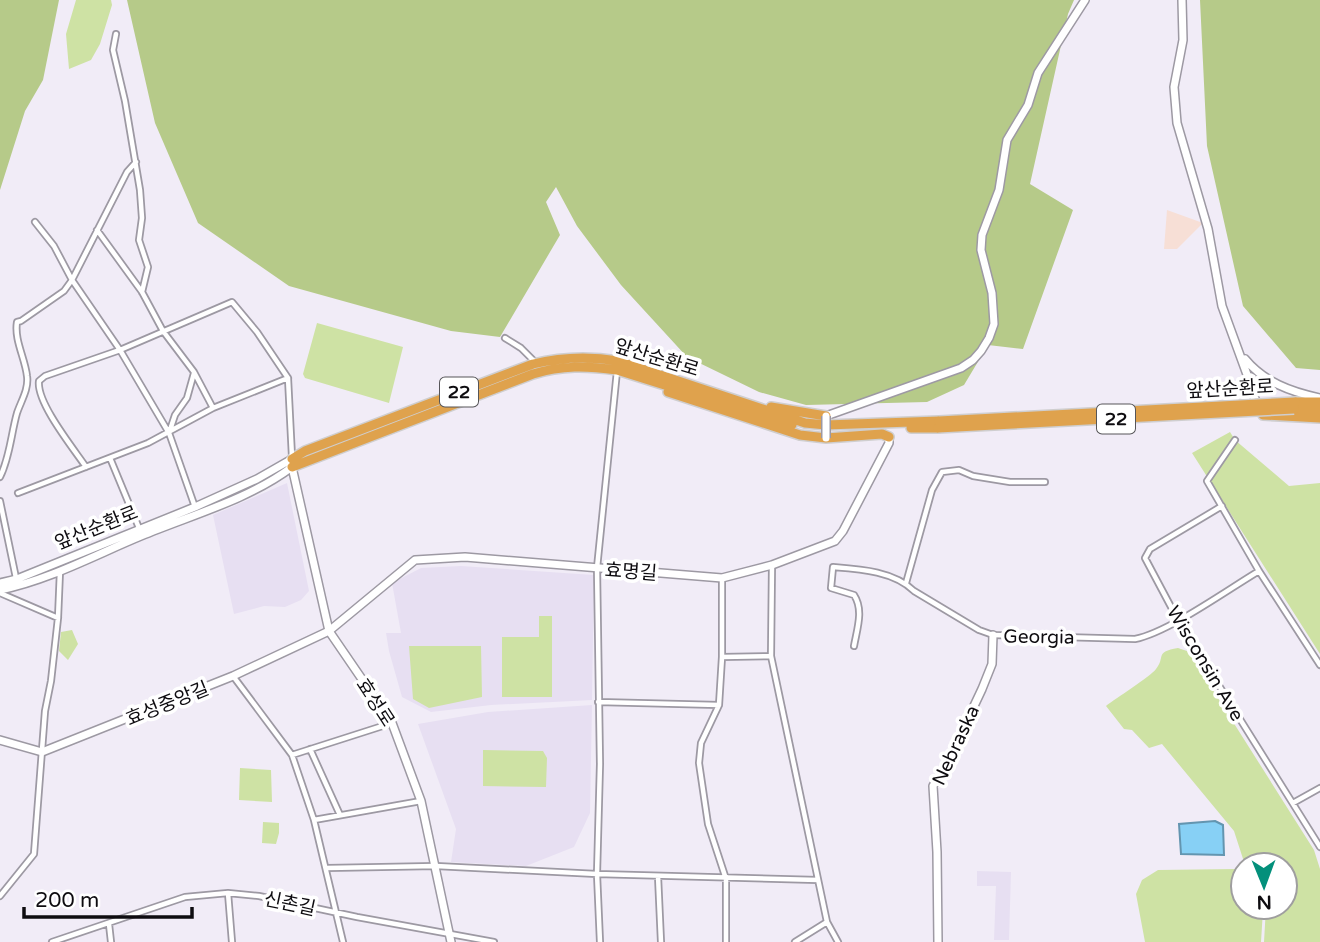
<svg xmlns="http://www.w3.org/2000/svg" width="1320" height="942" font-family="'Varela Round','Noto Sans KR',sans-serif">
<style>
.industrial{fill:#f7dfd6}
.built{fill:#e7dff2}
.green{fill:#cee2a4}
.forest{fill:#b6ca89}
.water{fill:#87d0f5;stroke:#6395b0;stroke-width:2}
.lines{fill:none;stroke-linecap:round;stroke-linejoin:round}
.street-casing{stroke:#9d99a3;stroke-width:8}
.secondary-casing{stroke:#9d99a3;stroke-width:10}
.highway-casing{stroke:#cfcecf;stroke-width:12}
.street{stroke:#fff;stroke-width:4.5}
.secondary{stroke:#fff;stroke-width:7}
.highway{stroke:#dfa24d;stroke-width:9}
.secondary-bridge-casing{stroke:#9d99a3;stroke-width:10;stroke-linecap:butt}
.highway-bridge-casing{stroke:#cfcecf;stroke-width:12;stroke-linecap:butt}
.secondary-bridge{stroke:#fff;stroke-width:7}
.highway-bridge{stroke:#dfa24d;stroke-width:9}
.labels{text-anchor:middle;stroke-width:7;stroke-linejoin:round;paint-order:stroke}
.shield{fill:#fff;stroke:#565558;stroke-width:2}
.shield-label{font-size:18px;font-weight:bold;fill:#0e0c10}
.street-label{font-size:19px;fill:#0e0c10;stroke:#fff}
</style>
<rect width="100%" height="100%" fill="#f1ecf7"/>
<path class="industrial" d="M 1167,210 L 1203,223 L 1177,249 L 1164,249 Z"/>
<path class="built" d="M 287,483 L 309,591 L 301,600 L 285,607 L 264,606 L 234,614 L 213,515 Z
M 461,566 L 594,575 L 592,700 L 491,705 L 431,712 L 402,697 L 389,651 L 386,633 L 401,633 L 392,583 L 421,568 Z
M 592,705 L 590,813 L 574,847 L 526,866 L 451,862 L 456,829 L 418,724 L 488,712 Z
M 977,871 L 1011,872 L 1009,940 L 994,940 L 996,886 L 977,886 Z"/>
<path class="green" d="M 76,0 L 111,0 L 112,5 L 100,44 L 91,60 L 69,69 L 66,34 Z
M 317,323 L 403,347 L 389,403 L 305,378 L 303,374 Z
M 1230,432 L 1235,440 L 1289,486 L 1320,483 L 1320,654 L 1192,453 Z
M 539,616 L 552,616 L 552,697 L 502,697 L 502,637 L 539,637 Z
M 72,630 L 78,644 L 68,660 L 59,651 L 61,632 Z
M 409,646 L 481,646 L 482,697 L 429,708 L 413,699 Z
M 1178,648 L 1187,651 L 1192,657 L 1314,850 L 1320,869 L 1320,942 L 1264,942 L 1266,907 L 1285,907 L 1285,865 L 1245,865 L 1234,831 L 1162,744 L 1149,748 L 1132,730 L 1124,729 L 1106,706 C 1116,698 1150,677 1156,669 C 1166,657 1154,652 1178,648 Z
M 483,750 L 543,751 L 547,758 L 546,787 L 483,786 Z
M 240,768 L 271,770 L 272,802 L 239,800 Z
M 263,822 L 279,823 L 279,833 L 276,844 L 262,843 Z
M 1237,869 L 1243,879 L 1243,907 L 1261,907 L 1263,910 L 1261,942 L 1145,942 L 1136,894 L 1142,880 L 1158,870 Z"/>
<path class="forest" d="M 0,0 L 59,0 L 43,80 L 25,111 L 0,190 Z
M 127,0 L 1074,0 L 1068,14 L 1030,184 L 1073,210 L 1023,349 L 988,345 L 964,385 L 927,402 L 806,405 L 759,392 L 687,357 L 621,285 L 577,226 L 556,187 L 546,202 L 560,235 L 500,337 L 451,331 L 289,286 L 198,223 L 155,123 Z
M 1200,0 L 1320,0 L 1320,370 L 1296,368 L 1243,306 L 1207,146 Z"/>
<path class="water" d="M 1215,821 L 1223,825 L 1224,855 L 1181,854 L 1179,824 Z"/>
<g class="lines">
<defs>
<path id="street" d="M 116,34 L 113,50 L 125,101 L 140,190 L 142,218 L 139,240 L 148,267 L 142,292
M 35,222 L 54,246 L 72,280 L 120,350 L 169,433 L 195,507
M 97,230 L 142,292 L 163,331 L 194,372 L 213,408
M 505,338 L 521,348 L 536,363
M 288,378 L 292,457
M 169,433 L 175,415 L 187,398 L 194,373
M 1235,440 L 1207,481 L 1259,571 L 1320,665
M 110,458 L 139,528
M 86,467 C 73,448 36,402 39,381 L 45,376 L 120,350 L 232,302 L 257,332 L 288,378
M 0,477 C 10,457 11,434 17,413 C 21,401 29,389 27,376 C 25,358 14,340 17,322 L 21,321 L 64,291 L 72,280 L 127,172 L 136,162
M 18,493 L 148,443 L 213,408 L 288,378
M 0,501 L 16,578
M 1222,506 L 1150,549 L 1145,558 L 1178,620 L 1320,847
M 772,565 L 771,656 L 827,922 L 838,942
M 722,578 L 722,657 L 719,705 L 701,743 L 699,763 L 708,824 L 726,879 L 726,942
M 906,583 L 932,490 L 942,472 L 959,470 L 973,476 L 1010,482 L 1045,482
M 0,593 L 58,618
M 854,646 C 857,629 864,610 854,595 L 831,588 L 833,567 C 859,569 894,571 914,591 L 979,630 L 993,635 L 1135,639 C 1169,632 1227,590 1259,571
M 722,657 L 771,656
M 233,676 L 292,755 L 314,820 L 343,942
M 598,702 L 719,705
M 310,749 L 340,815
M 292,755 L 392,723
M 1293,803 L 1320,788
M 314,820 L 421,801
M 327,868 L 436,866 L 597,874 L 818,880
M 658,876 L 661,942
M 228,893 L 232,942
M 0,896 L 34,854 L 45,711 L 51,681 L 58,618 L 60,571
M 109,924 L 111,942
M 52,942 L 185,897 L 228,893 L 259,896 L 357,917 L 494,942
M 600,942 L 597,874 L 600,764 L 597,568 L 617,371
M 795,942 L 827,922"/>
<path id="secondary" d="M 1182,0 L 1183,40 L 1174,87 L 1177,123 L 1208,229 L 1222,306 L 1249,380
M 1245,359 C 1264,382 1291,392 1320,398
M 1251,377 L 1249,380 L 1253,395 L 1260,408
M 826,416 L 961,368 L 973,360 L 981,351 L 989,338 L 994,324 L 992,293 L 981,250 L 982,235 L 999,190 L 1007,140 L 1028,105 L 1038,73 L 1085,0
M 0,583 L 17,579 L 195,507 L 257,479 L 292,459
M 0,590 C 49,580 95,555 141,536 C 191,515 248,500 292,467 L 329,631 L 392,723 L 421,801 L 451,942
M 0,740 L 42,752 L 233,676 L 329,631 L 415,560 L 465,557 L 722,578 L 772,565 L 835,541 L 843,531 L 889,443 L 889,437
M 938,942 L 937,852 L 933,786 L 950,757 L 982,689 L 992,664 L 993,635"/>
<path id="highway" d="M 668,392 L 800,435 L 826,438 L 882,434 L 889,437
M 1295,402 L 1320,402
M 771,407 L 826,416
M 1294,409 L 1320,411
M 1263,415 L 1320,418
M 911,428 L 938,428
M 292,459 L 305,451 L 533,364 C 562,357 589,356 618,361 L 805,423 L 826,425 L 939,421
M 292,467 L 533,374 C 562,365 587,366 617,370 L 792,425"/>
</defs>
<use href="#street" class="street-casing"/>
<use href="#secondary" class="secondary-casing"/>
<use href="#highway" class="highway-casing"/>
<use href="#street" class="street"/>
<use href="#secondary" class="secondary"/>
<use href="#highway" class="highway"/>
<defs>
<path id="secondary-bridge" d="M 826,416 L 826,438"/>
<path id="highway-bridge" d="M 939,421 L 1295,402
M 938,428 L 1294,409"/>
</defs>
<use href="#secondary-bridge" class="secondary-bridge-casing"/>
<use href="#highway-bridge" class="highway-bridge-casing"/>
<use href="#secondary-bridge" class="secondary-bridge"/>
<use href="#highway-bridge" class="highway-bridge"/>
</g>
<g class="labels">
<g class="shield">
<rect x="440" y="377.5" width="38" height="29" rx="5"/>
<rect x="1097" y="404.5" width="38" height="29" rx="5"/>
</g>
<g class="shield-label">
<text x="459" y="398">22</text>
<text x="1116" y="425">22</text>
</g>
<g class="street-label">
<text transform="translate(657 357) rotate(17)" y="7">앞산순환로</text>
<text transform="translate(1230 388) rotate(-3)" y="7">앞산순환로</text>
<text transform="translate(96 527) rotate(-22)" y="7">앞산순환로</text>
<text transform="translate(631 571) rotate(4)" y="7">효명길</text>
<text transform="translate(1039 636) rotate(1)" y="7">Georgia</text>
<text transform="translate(1206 663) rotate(59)" y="7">Wisconsin Ave</text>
<text transform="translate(376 702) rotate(57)" y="7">효성로</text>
<text transform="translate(167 703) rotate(-22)" y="7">효성중앙길</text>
<text transform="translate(955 745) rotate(-65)" y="7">Nebraska</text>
<text transform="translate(290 903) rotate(12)" y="7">신촌길</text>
</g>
</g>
<g transform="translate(1264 886) rotate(179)"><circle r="33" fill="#ffffff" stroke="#9f9e9f" stroke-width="2"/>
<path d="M0-5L12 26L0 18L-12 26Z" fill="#03907b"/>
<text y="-10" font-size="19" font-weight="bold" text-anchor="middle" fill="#0e0c10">N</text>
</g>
<path d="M24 907v10h168v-10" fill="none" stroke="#0e0c10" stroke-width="3.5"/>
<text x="35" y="907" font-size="21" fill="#0e0c10" stroke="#ffffff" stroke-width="5" paint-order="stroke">200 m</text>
</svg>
